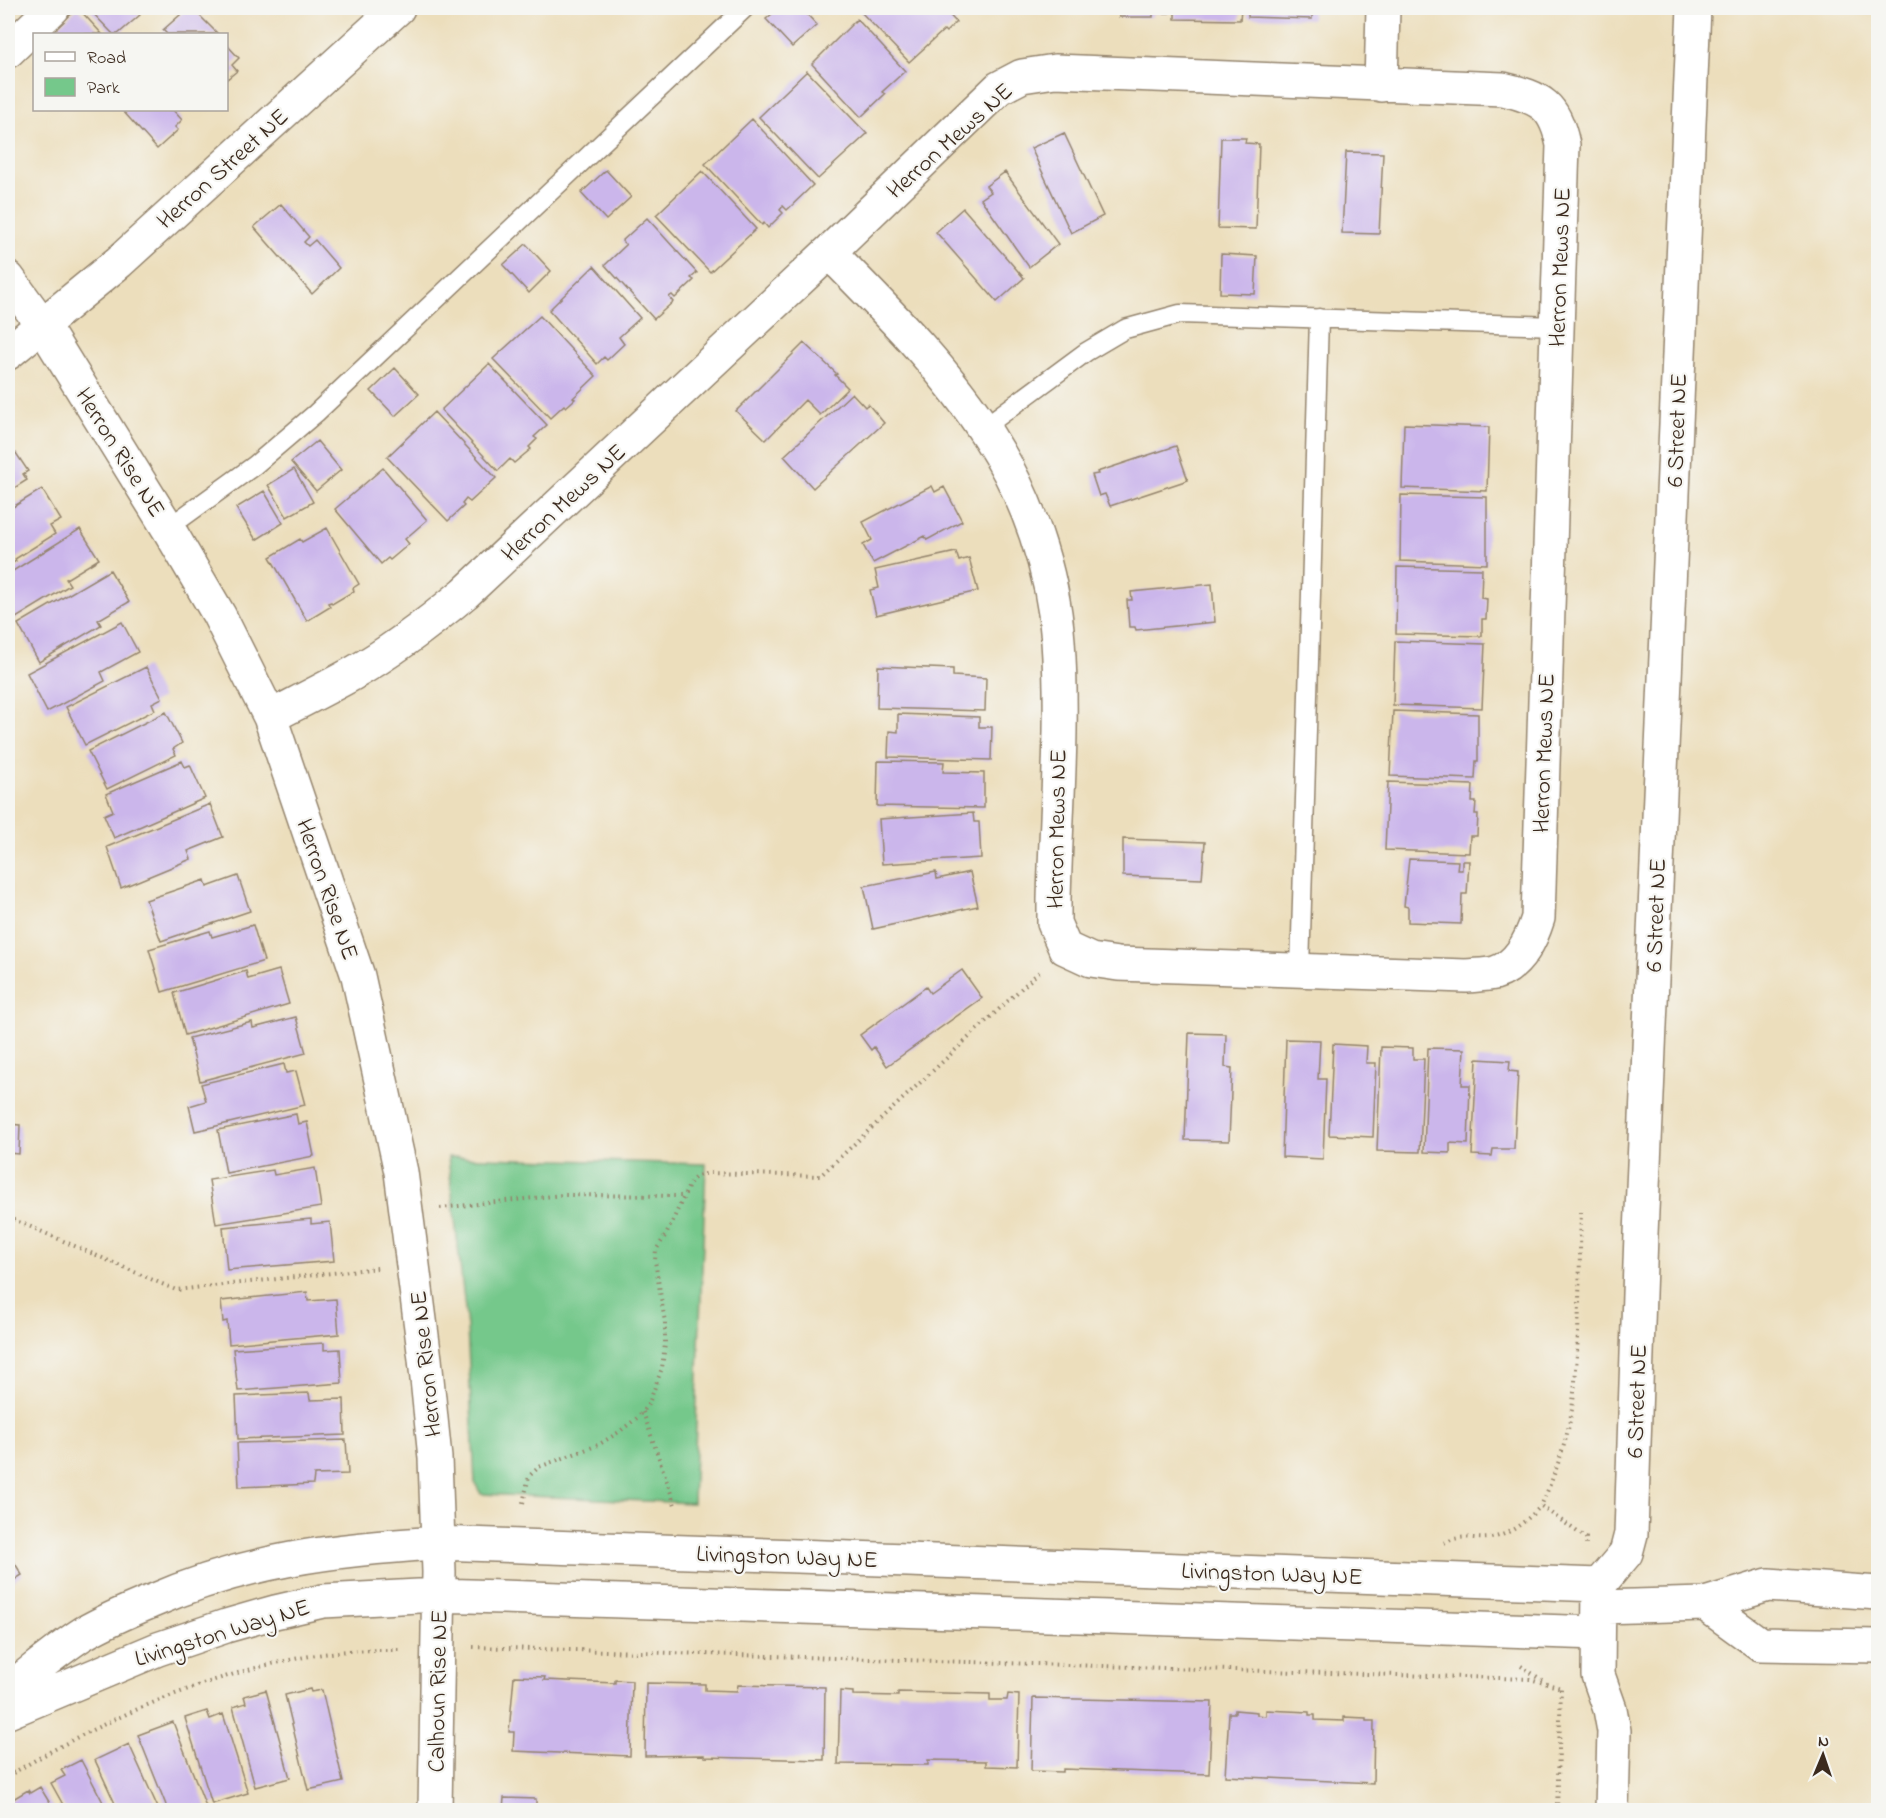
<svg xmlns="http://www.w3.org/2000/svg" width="1886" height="1818" font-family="'Indie Flower',sans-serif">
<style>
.green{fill:#75c88b;stroke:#587954;stroke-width:1.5}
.building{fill:#cbb6eb}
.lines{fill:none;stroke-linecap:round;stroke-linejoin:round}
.service-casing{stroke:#94846d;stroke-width:21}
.minor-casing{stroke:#94846d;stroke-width:36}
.path{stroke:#94846d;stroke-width:4;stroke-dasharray:1.5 4.5;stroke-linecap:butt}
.service{stroke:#fff;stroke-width:18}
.minor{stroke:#fff;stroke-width:33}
.labels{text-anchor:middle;stroke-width:4.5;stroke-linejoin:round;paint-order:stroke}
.street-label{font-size:24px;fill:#3b2a1e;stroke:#f6f6f2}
</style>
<rect width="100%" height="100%" fill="#f6f6f2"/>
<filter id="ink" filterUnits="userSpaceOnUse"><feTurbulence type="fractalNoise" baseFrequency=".0167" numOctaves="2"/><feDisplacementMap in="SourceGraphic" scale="12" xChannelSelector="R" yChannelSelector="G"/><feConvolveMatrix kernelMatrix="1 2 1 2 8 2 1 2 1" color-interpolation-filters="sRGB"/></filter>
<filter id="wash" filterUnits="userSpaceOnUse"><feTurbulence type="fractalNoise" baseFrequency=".008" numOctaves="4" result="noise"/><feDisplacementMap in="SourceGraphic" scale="24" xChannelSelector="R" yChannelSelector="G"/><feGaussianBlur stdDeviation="1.35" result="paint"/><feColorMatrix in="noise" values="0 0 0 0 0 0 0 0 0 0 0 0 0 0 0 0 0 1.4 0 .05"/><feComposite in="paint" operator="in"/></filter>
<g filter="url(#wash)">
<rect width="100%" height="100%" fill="#ecdebc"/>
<path class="green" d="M 448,1157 L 706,1164 L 693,1503 L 481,1494 L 475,1483 L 467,1327 Z"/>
<g id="blocks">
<path class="building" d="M 78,8 L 102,34 L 58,34 L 54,30 Z
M 88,8 L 134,8 L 140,15 L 118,34 L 113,34 Z
M 188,8 L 192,8 L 218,34 L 167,34 L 163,30 Z
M 779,8 L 801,8 L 817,25 L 792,47 L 766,19 Z
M 861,8 L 943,8 L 956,22 L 946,32 L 944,30 L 909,62 L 859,10 Z
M 1102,8 L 1169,8 L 1169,13 L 1153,13 L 1153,17 L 1119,17 L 1119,12 L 1102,11 Z
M 1175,8 L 1241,8 L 1240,20 L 1175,19 Z
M 1248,8 L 1312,8 L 1312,19 L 1248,17 Z
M 857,19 L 905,71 L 882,92 L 885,94 L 861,117 L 812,64 Z
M 226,44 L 239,58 L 232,65 L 237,71 L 226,80 Z
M 807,71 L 867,134 L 818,179 L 759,117 Z
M 122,110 L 173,110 L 182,120 L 175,127 L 178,130 L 157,149 Z
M 752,119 L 813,185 L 787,210 L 783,206 L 780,210 L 783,213 L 768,228 L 764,223 L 762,225 L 705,164 Z
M 1064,133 L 1103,216 L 1071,233 L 1031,148 Z
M 1221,138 L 1246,138 L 1245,143 L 1259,144 L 1256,229 L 1218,228 Z
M 1346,152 L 1383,153 L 1379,234 L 1342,233 Z
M 606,170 L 631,197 L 606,220 L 581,193 Z
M 702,171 L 756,229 L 710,272 L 656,215 Z
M 1005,172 L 1058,244 L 1029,267 L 981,199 L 991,192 L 986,186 Z
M 281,204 L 309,237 L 304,242 L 308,246 L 315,240 L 339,268 L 312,294 L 254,227 Z
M 963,208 L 1024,278 L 997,302 L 936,232 Z
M 647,218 L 697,273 L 691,278 L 694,280 L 675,298 L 672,295 L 669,297 L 673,302 L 654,319 L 605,265 L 626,245 L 622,241 Z
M 526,244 L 551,271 L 529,293 L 503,265 Z
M 1221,254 L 1257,256 L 1255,294 L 1220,293 Z
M 594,266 L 640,318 L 619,337 L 624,344 L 607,360 L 604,357 L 597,364 L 549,310 Z
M 540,316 L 596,376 L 573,398 L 575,399 L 566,407 L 564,405 L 550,418 L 493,359 Z
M 804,343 L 837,374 L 835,375 L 848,388 L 820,415 L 805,400 L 766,440 L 736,411 Z
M 489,364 L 547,425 L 534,437 L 537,439 L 529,447 L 531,449 L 514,463 L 510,459 L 498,471 L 441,410 Z
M 395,368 L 419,394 L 395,416 L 371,391 Z
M 852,393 L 865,407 L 868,404 L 884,423 L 813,488 L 784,456 Z
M 434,412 L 496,478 L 470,502 L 466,499 L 462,504 L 464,506 L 448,521 L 387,457 Z
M 1404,424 L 1489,427 L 1487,491 L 1402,488 Z
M 317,441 L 341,470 L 316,491 L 291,462 Z
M 1176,446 L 1188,480 L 1110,506 L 1105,494 L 1099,496 L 1092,475 L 1098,474 L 1097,472 Z
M 8,447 L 13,455 L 16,453 L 28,471 L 23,474 L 27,480 L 8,492 Z
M 383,468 L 427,520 L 405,539 L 409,544 L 390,560 L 388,558 L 381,564 L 335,509 Z
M 294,469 L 313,502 L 287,517 L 268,485 Z
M 932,486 L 935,492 L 944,487 L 962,521 L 927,540 L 925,536 L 873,563 L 863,545 L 872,540 L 863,522 Z
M 42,489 L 61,520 L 50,526 L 55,534 L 15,559 L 16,561 L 8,566 L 8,510 Z
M 264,491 L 283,523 L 256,540 L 236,508 Z
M 1401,495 L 1487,497 L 1487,564 L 1400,561 Z
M 327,528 L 359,584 L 353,588 L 354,591 L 332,604 L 331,602 L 328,603 L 330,607 L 307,621 L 270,557 L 300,539 L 302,542 Z
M 80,529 L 99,559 L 66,579 L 70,585 L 8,623 L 8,574 Z
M 956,552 L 959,561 L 969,558 L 978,591 L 876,615 L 870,590 L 879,588 L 875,570 Z
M 1397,567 L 1482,569 L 1481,598 L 1487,599 L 1486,619 L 1482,619 L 1482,636 L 1396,634 Z
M 110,570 L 129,602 L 98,620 L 101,625 L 39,662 L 18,624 Z
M 1212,584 L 1215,622 L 1136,630 L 1135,627 L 1129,627 L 1127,600 L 1132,600 L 1131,592 Z
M 122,622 L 138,652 L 101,672 L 105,681 L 47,712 L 27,673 Z
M 1395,641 L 1485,644 L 1482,708 L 1393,705 Z
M 878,666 L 953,669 L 953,676 L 986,678 L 985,711 L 877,708 Z
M 146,667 L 162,698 L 152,703 L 155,710 L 85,745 L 66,707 Z
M 1393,711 L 1478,714 L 1478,761 L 1476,761 L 1475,779 L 1390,776 Z
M 166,712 L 182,743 L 173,749 L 176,755 L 107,789 L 88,751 Z
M 898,714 L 979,717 L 979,727 L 992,727 L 991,760 L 888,757 L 889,731 L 898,732 Z
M 182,761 L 185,767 L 190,765 L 205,798 L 114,838 L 104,815 L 113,811 L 106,794 Z
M 878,761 L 944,762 L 943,772 L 984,773 L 984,808 L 877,806 Z
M 1388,782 L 1473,785 L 1472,802 L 1476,802 L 1475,814 L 1478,814 L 1477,836 L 1470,836 L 1469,853 L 1385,850 Z
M 210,804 L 223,837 L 188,851 L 191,859 L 121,888 L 107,847 Z
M 973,813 L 974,822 L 979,822 L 981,858 L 882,864 L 879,819 Z
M 1123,839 L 1205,842 L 1202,879 L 1123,876 Z
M 1409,859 L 1458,861 L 1457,870 L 1462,870 L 1462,861 L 1469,861 L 1467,894 L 1462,894 L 1461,924 L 1408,922 L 1408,907 L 1404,906 Z
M 936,872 L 937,879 L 970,872 L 978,906 L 873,929 L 864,886 Z
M 238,876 L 250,911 L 161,941 L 146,900 L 205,880 L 207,887 Z
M 253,925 L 264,961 L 162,992 L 149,949 L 210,931 L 212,937 Z
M 279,970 L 289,1004 L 185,1035 L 174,993 L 246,971 L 248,979 Z
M 962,970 L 982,998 L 887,1066 L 874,1047 L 871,1050 L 860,1035 L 926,987 L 930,993 Z
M 296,1017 L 306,1053 L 200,1081 L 189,1038 L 252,1022 L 253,1028 Z
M 1189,1033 L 1226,1034 L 1225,1067 L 1232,1068 L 1229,1141 L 1185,1140 Z
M 1286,1039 L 1320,1040 L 1318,1079 L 1326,1079 L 1323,1159 L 1282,1157 Z
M 1333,1044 L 1367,1046 L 1366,1063 L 1376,1063 L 1373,1137 L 1329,1135 Z
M 1381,1047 L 1413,1048 L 1413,1059 L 1424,1059 L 1420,1152 L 1377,1151 Z
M 1428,1048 L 1464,1049 L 1462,1085 L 1470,1085 L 1468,1144 L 1450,1143 L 1450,1153 L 1424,1152 Z
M 1477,1059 L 1510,1061 L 1509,1071 L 1518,1072 L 1514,1149 L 1493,1149 L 1492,1156 L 1472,1155 Z
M 284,1064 L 286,1073 L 296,1071 L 305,1105 L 195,1131 L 189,1106 L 206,1101 L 201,1084 Z
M 296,1114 L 298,1124 L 307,1122 L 314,1156 L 226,1173 L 218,1130 Z
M 8,1124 L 20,1125 L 19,1154 L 8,1153 Z
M 315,1168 L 321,1207 L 216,1224 L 209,1180 L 273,1170 L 274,1175 Z
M 311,1219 L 311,1224 L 330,1222 L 334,1261 L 227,1270 L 223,1227 Z
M 307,1292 L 308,1301 L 336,1299 L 339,1334 L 229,1344 L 227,1321 L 223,1322 L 221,1301 Z
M 324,1343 L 324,1350 L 340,1349 L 342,1383 L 238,1391 L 233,1349 Z
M 309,1393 L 310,1400 L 344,1399 L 345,1435 L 238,1439 L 236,1396 Z
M 346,1440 L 348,1474 L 314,1475 L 313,1484 L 239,1487 L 237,1443 Z
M 8,1552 L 22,1575 L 8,1584 Z
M 514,1676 L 545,1677 L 544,1680 L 615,1683 L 615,1680 L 632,1681 L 630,1756 L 513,1751 L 514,1732 L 509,1732 Z
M 646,1683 L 705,1684 L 705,1690 L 737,1691 L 738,1685 L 825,1687 L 824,1760 L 704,1757 L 704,1755 L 645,1756 Z
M 310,1689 L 311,1692 L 322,1690 L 343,1782 L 308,1790 L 285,1695 Z
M 266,1690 L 290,1778 L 255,1787 L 233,1707 L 246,1703 L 244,1696 Z
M 840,1691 L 853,1692 L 853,1695 L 898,1696 L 898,1692 L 990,1694 L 990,1700 L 1007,1700 L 1008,1694 L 1019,1695 L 1017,1767 L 986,1766 L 986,1761 L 928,1760 L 928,1765 L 838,1764 Z
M 1033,1698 L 1212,1702 L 1209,1774 L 1063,1769 L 1063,1772 L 1031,1771 Z
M 1235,1710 L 1257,1712 L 1257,1715 L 1266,1716 L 1266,1710 L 1309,1712 L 1309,1715 L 1315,1715 L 1315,1720 L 1344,1721 L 1344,1717 L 1366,1718 L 1366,1721 L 1374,1721 L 1373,1783 L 1225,1776 L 1229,1713 L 1235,1713 Z
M 207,1711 L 210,1719 L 223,1714 L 248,1793 L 212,1804 L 185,1718 Z
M 173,1722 L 207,1809 L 203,1810 L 168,1810 L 138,1735 Z
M 129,1744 L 159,1810 L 118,1810 L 95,1760 Z
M 81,1760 L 107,1810 L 66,1810 L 51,1783 L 65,1776 L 61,1770 Z
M 40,1787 L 54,1810 L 9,1810 L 8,1802 L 28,1790 L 30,1793 Z
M 504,1798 L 536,1799 L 536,1810 L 503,1810 Z"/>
</g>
</g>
<g filter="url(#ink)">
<use href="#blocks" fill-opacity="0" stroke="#94846d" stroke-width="1.5"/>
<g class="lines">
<defs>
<path id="service" d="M 983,428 L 1086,352 L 1125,329 L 1180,314 L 1557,326
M 168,528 L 255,465 L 316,413 L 745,8
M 1300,970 L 1319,318"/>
<path id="minor" d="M 8,51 L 53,8
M 1381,85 L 1383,8
M 8,278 L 43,326 L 168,528 L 219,615 L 270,717 L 358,976 L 401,1172 L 425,1359 L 435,1458 L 439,1572 L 435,1810
M 8,353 L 119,262 L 398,8
M 270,717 C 297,703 325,689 352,674 C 393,651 429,623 465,593 L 829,252 L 999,88 L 1022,76 L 1055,71 L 1503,89 C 1541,98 1555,105 1563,145 L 1538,918 C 1531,940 1519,966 1495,973 C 1486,975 1475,975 1466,976 L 1118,964 L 1091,960 L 1065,948 L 1054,923 L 1054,899 C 1056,814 1064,725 1058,641 C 1053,570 1027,496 989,437 C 945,368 886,310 829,252
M 1705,1604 L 1760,1644 L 1878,1646
M 1599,1607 L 1705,1604 L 1768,1585 L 1878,1593
M 8,1690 C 33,1671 57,1650 84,1633 C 105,1621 128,1611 150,1602 C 246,1560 335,1549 438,1543 L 1599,1585
M 8,1712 L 158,1649 L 226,1626 L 275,1612 L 323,1601 L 438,1595 L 1598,1633
M 1612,1810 L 1614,1731 L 1610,1709 L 1598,1675 L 1599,1585 L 1626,1553 L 1631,1534 L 1641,1234 L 1694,8"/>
</defs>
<use href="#service" class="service-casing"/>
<use href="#minor" class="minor-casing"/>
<path class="path" d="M 440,1208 L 562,1195 L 684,1196
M 1581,1212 C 1579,1271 1580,1332 1574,1392 C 1571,1431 1557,1470 1541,1506 L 1586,1538 L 1586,1545
M 8,1217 L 176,1290 L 378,1268
M 643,1412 L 676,1508
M 523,1503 L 529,1476 L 539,1467 L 598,1445 L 619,1432 L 637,1418 L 649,1403 L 662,1368 L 665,1344 L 665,1322 L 655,1261 L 656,1250 L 667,1233 L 691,1181 L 697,1176 L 709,1173 L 820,1176 L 1040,971
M 1444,1543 C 1465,1533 1469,1540 1490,1538 C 1511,1535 1527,1520 1541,1506
M 473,1647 L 1530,1679 L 1561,1688
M 1521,1666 L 1542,1680
M 8,1776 C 105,1717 233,1662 348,1651 C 366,1650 384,1650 402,1650
M 1557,1810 L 1561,1688"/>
<use href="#service" class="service"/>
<use href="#minor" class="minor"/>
</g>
</g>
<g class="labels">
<g class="street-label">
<text transform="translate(949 140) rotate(-42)" y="8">Herron Mews NE</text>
<text transform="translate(222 168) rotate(-42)" y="8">Herron Street NE</text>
<text transform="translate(1559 267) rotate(-88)" y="8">Herron Mews NE</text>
<text transform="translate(1676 430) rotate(-88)" y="8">6 Street NE</text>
<text transform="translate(121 452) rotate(58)" y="8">Herron Rise NE</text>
<text transform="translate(563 502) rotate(-43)" y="8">Herron Mews NE</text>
<text transform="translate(1543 753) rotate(-88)" y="8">Herron Mews NE</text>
<text transform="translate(1056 829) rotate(-89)" y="8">Herron Mews NE</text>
<text transform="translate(328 889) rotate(71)" y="8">Herron Rise NE</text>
<text transform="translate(1655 915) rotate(-88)" y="8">6 Street NE</text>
<text transform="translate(425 1364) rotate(-96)" y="8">Herron Rise NE</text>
<text transform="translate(1636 1401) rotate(-88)" y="8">6 Street NE</text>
<text transform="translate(787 1556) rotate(2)" y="8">Livingston Way NE</text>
<text transform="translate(1272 1573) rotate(2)" y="8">Livingston Way NE</text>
<text transform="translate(222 1632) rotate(-17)" y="8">Livingston Way NE</text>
<text transform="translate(437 1691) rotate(-89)" y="8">Calhoun Rise NE</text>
</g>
</g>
<rect width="1886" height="1818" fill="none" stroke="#f6f6f2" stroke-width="30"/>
<rect x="33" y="33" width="195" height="78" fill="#f6f6f2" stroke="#aba49d" stroke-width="1.5"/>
<rect x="45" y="52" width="30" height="9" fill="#ffffff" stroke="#aba49d" stroke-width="1.5"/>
<text x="87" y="63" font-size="18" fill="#3b2a1e">Road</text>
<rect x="45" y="78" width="30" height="18" fill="#75c88b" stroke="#aba49d" stroke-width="1.5"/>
<text x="87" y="93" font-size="18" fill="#3b2a1e">Park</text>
<g transform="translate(1823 1755) rotate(2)" stroke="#f6f6f2" stroke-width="4.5" paint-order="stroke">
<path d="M0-4.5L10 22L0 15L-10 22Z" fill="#3b2a1e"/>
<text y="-9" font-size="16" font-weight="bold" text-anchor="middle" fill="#3b2a1e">N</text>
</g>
</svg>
